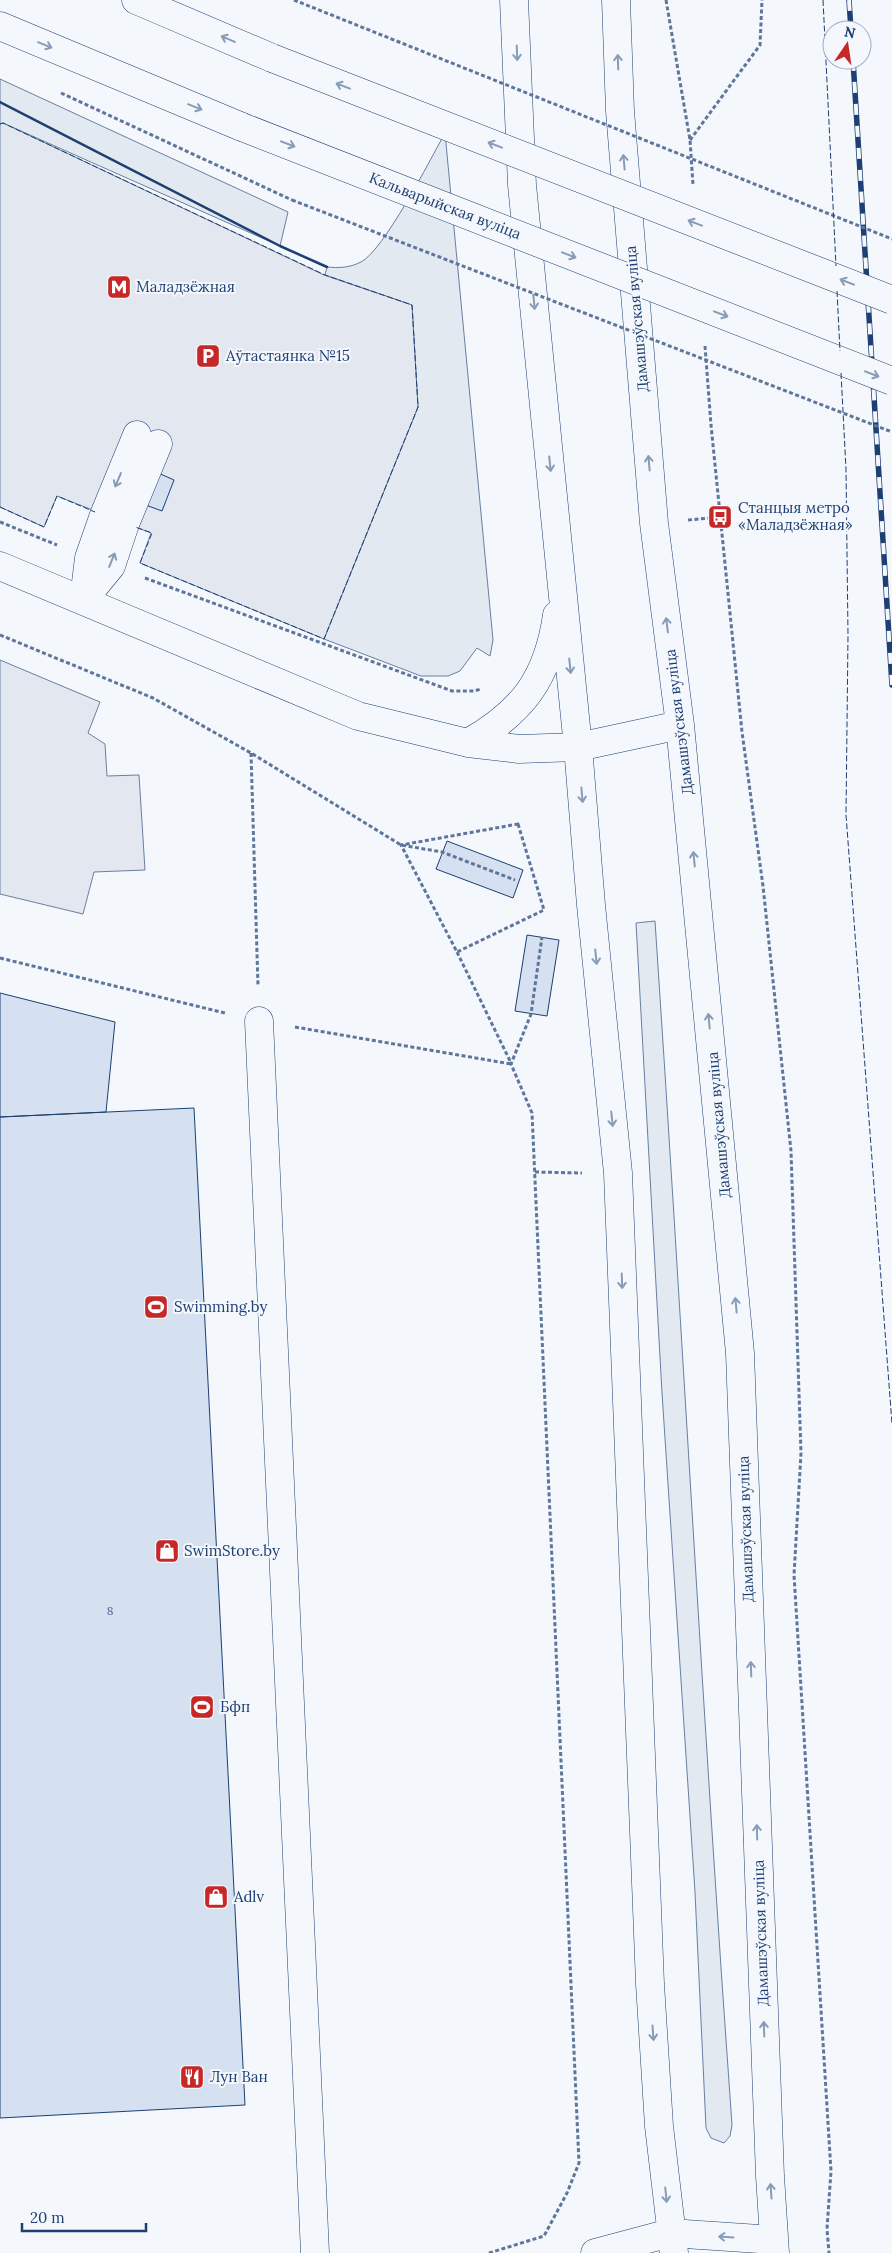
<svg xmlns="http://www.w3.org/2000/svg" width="892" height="2253" font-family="Lora,serif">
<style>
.green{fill:#e3e9f0;stroke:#687fa3}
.parking{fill:#e3e8f0;stroke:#687fa3}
.building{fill:#d5e0f0;stroke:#1d3f73}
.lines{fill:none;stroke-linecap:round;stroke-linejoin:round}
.minor-casing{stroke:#1d3f73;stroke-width:29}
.major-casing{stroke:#1d3f73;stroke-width:29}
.path{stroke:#5e769c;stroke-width:3;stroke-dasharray:4 2.5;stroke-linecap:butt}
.minor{stroke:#f4f7fb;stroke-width:28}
.major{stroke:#f4f7fb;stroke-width:28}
.rail-casing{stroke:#1d3f73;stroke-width:5.5}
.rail{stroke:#f4f7fb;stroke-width:4;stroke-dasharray:11;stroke-linecap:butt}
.major-bridge-casing{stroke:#1d3f73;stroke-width:29;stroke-linecap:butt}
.path-bridge{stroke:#5e769c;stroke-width:3;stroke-dasharray:4 2.5;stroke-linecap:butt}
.major-bridge{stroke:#f4f7fb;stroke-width:28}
.fence{stroke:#1d3f73;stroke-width:1;stroke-dasharray:6 2.5;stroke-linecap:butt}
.wall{stroke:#1d3f73;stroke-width:2.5}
.oneway{stroke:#889bb7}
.labels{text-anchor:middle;stroke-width:4;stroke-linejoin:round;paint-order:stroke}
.number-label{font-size:12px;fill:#4b6792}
.street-label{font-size:15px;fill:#1d3f73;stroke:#f4f7fb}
.poi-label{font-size:15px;fill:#1d3f73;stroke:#f4f7fb;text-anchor:start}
</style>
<rect width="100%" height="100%" fill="#f4f7fb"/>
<path class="green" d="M 0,79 L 288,212 L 280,246 L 3,123 L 0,124 Z
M 445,133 L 493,640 L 490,656 L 477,648 L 460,671 L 448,676 L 421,676 L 324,639 L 418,407 L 412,305 L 325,275 L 327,267 C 339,268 349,268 361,262 C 384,250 430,160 445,133 Z
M 655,921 C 682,1322 703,1724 732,2125 L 730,2136 L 724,2143 L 711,2138 L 706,2128 L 695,1892 L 662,1393 L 636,923 Z"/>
<path class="parking" d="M 3,123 L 324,275 L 412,305 L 418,407 L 324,639 L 140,563 L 151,533 L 57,496 L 44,527 L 0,507 L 0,124 Z
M 0,660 L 100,702 L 88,733 L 105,744 L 107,776 L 139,775 L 145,870 L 94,872 L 83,914 L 0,894 Z"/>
<path class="building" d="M 156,472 L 174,480 L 162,511 L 143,504 Z
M 447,841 L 523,870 L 513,898 L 436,869 Z
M 527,935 L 559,940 L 547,1016 L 515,1011 Z
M 0,993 L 115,1022 L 106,1112 L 0,1117 Z
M 194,1108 L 245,2105 L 0,2118 L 0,1117 Z"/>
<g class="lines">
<defs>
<path id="minor" d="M 84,599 L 89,558 L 104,515 L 137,435
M 84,599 L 111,566 L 125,524 L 158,444
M 259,1021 L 315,2253"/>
<path id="major" d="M 136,0 L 272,58
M 514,0 L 522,185 L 578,747 L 591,905 L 618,1173 L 650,1984 L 659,2126 L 674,2253
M 616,0 L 620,111 L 654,523 L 680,725 L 740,1353 L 770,2176 L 775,2253
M 0,26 L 242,127
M 0,566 L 358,716 L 468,743 L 519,749 L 578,747 L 680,725
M 468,743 C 523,712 548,678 557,615
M 595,2253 L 670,2233 L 774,2240"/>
</defs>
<use href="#minor" class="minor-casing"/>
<use href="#major" class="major-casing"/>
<path class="path" d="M 666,0 L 690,140 L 693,185
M 61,93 L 292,200
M 690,140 L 760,45 L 762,0
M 705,346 L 711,425 L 742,732 L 763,886 L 791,1151 L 801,1453 L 794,1575 L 831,2171 L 827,2229 L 829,2253
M 688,520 L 720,517
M 0,522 L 57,545
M 145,578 L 452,691 L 474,691 L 481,689
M 0,635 L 153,698 L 251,753 L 401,845 L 442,852 L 515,880
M 251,753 L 258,986
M 518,824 L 544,910 L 457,952 L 401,845 Z
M 457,952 L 511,1063
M 0,958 L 225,1013
M 295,1027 L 511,1064
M 535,1172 L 582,1173
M 489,2253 L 544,2236 L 567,2193 L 579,2163 L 532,1113 L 511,1064 L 531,1014 L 542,937"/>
<use href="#minor" class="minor"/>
<use href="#major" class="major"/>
<defs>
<path id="rail" d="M 849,0 L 851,30
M 853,60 L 892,685"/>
</defs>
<use href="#rail" class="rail-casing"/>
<use href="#rail" class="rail"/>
<defs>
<path id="major-bridge" d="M 272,58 L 892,300
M 242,127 L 892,381"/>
</defs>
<use href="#major-bridge" class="major-bridge-casing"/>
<path class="path-bridge" d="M 294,0 L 892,239
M 292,200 L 892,432"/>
<use href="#major-bridge" class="major-bridge"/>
<path class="fence" d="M 823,0 L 836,266
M 0,124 L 3,123 L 325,275 L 412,305 L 418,407 L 324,639 L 140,563 L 152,533 L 135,527
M 837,291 L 840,351
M 841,373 L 846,469 L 848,635 L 846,815 L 892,1424
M 0,507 L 44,527 L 57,496 L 95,512"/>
<path class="wall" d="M 0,102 L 280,246 L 327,267"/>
</g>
<defs><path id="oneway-shaft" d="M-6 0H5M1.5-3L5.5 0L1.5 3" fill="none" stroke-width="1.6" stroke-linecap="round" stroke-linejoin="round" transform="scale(1.25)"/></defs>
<g class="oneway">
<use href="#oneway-shaft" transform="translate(228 39) rotate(-157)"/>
<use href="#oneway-shaft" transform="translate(45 45) rotate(22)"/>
<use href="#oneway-shaft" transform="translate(517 53) rotate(88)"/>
<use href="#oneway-shaft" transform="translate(618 62) rotate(-92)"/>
<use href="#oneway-shaft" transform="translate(343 86) rotate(-159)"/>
<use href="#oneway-shaft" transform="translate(195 107) rotate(22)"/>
<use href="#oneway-shaft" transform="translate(288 144) rotate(21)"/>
<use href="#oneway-shaft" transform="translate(495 145) rotate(-159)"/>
<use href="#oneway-shaft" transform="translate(624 162) rotate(-95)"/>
<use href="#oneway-shaft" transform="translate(695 223) rotate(-159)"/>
<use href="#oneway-shaft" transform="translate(569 255) rotate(21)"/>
<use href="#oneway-shaft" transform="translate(847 282) rotate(-159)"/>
<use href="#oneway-shaft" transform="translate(534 302) rotate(84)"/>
<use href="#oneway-shaft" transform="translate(721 314) rotate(21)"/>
<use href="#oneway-shaft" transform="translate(872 374) rotate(21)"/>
<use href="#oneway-shaft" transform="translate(649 463) rotate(-95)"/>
<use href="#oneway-shaft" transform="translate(550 464) rotate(84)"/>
<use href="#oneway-shaft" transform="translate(118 480) rotate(113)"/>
<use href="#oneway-shaft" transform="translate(112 560) rotate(-68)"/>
<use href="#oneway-shaft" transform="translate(667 625) rotate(-97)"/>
<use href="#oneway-shaft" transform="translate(570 666) rotate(84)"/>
<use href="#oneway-shaft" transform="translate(582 795) rotate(85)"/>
<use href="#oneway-shaft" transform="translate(694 859) rotate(-96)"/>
<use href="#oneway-shaft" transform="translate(596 957) rotate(84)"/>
<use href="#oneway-shaft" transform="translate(709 1021) rotate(-95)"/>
<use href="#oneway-shaft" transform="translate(612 1119) rotate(84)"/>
<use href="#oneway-shaft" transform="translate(622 1281) rotate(88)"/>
<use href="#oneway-shaft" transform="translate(736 1305) rotate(-95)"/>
<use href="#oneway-shaft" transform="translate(751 1669) rotate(-92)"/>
<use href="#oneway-shaft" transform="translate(757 1832) rotate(-92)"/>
<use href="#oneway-shaft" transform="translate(764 2029) rotate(-92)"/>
<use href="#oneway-shaft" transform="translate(653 2033) rotate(86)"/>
<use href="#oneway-shaft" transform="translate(771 2191) rotate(-94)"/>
<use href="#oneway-shaft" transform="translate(666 2195) rotate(84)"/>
<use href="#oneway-shaft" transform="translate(726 2237) rotate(-176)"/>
</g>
<defs>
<symbol id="metro-square" viewBox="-11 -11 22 22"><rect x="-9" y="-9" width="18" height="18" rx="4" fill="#c62828" stroke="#f4f7fb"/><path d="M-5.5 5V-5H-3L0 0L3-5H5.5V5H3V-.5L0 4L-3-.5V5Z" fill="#fff"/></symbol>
<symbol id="parking-square" viewBox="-11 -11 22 22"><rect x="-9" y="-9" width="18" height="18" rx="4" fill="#c62828" stroke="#f4f7fb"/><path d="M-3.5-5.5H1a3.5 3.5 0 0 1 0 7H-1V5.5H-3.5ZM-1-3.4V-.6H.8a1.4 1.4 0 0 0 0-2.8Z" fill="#fff"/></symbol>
<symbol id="bus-square" viewBox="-11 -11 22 22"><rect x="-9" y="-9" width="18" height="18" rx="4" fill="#c62828" stroke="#f4f7fb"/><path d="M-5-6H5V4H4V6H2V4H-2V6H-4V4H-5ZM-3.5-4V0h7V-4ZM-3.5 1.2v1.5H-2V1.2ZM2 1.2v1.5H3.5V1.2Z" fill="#fff"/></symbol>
<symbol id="stadium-square" viewBox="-11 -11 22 22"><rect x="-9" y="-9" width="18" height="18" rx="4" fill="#c62828" stroke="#f4f7fb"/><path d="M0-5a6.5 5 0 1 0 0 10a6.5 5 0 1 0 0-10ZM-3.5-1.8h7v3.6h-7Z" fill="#fff"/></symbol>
<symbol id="shop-square" viewBox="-11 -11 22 22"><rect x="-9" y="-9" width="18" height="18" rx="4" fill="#c62828" stroke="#f4f7fb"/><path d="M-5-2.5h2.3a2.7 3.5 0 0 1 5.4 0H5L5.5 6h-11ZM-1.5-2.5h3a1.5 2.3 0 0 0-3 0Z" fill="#fff"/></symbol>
<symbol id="restaurant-square" viewBox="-11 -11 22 22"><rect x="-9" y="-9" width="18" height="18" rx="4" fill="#c62828" stroke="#f4f7fb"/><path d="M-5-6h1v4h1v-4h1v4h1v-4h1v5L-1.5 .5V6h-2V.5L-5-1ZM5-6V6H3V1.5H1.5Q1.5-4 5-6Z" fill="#fff"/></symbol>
</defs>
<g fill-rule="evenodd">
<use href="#metro-square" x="105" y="273" width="28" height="28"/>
<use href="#parking-square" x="194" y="342" width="28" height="28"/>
<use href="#bus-square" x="706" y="503" width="28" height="28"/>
<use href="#stadium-square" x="142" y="1293" width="28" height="28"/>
<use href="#shop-square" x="153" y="1537" width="28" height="28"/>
<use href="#stadium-square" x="188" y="1693" width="28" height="28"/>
<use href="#shop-square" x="202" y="1883" width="28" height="28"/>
<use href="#restaurant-square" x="178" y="2063" width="28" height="28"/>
</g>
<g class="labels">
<g class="number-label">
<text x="110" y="1615">8</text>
</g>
<g class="street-label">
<text transform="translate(445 206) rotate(21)" y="5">Кальварыйская вуліца</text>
<text transform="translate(637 319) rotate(-95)" y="5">Дамашэўская вуліца</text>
<text transform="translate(679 722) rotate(-97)" y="5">Дамашэўская вуліца</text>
<text transform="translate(719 1125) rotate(-95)" y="5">Дамашэўская вуліца</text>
<text transform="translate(746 1529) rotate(-92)" y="5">Дамашэўская вуліца</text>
<text transform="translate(761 1933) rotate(-92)" y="5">Дамашэўская вуліца</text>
</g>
<g class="poi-label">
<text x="136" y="292">Маладзёжная</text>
<text x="226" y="361">Аўтастаянка №15</text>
<text x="738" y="513">Станцыя метро<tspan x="738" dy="17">«Маладзёжная»</tspan></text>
<text x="174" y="1312">Swimming.by</text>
<text x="184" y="1556">SwimStore.by</text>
<text x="220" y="1712">Бфп</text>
<text x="234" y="1902">Adlv</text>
<text x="210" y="2082">Лун Ван</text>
</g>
</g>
<g transform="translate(847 45) rotate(13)"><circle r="24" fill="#f4f7fb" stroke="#9eadc5"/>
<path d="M0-4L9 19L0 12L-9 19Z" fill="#c62828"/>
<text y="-8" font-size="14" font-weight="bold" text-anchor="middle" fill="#1d3f73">N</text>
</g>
<path d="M22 2223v8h124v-8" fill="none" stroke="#1d3f73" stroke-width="2.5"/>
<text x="30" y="2223" font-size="15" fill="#1d3f73" stroke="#f4f7fb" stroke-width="4" paint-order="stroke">20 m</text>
</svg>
